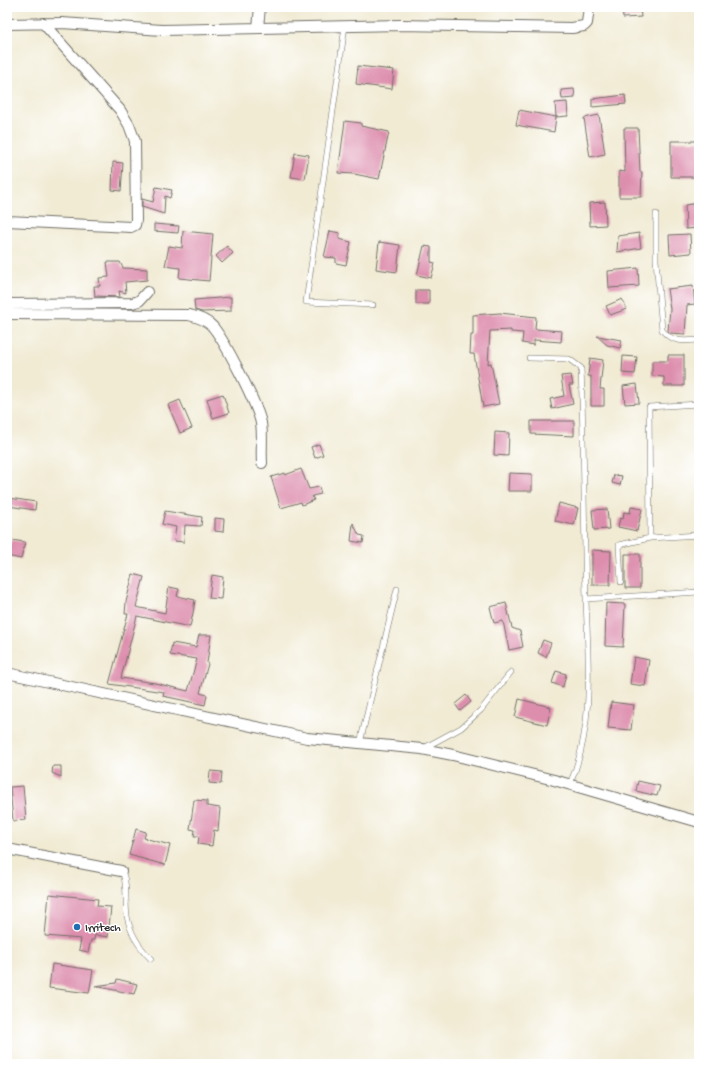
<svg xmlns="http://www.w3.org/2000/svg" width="706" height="1071" font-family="'Gochi Hand',sans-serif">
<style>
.building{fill:#dd8ead}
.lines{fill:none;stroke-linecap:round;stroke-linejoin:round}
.lane-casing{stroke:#706e66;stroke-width:6}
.street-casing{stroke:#706e66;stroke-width:12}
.lane{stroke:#fff;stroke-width:5}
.street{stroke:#fff;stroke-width:10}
.poi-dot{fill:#1f6fb2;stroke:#fff;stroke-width:1.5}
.labels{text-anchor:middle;stroke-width:3;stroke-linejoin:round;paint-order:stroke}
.poi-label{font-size:12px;fill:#2b2b2b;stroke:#fff;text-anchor:start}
</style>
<rect width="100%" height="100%" fill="#fff"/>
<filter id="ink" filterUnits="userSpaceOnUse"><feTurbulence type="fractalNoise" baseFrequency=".025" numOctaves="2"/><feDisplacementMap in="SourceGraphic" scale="8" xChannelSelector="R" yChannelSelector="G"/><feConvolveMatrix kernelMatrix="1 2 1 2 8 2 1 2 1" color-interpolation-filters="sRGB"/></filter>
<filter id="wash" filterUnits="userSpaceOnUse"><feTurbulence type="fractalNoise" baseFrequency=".012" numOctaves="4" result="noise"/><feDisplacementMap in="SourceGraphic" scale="16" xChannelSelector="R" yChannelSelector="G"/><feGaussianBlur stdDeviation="0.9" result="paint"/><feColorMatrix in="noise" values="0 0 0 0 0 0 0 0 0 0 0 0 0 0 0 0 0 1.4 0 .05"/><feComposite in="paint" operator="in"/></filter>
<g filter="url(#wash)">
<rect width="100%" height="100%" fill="#f1ebd4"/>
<g id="blocks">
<path class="building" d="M 622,7 L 640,7 L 641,17 L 623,18 Z
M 358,66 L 394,70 L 392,89 L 356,84 Z
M 574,89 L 575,98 L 562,99 L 561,90 Z
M 625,95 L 626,104 L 592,107 L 592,99 Z
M 567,102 L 568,116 L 556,117 L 555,103 Z
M 519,110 L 556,117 L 554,132 L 516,125 Z
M 599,115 L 605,154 L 590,157 L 584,118 Z
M 345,121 L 361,123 L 361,126 L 389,132 L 379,179 L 354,174 L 338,173 Z
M 624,128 L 638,128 L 640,172 L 642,172 L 641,197 L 619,197 L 619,171 L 625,172 Z
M 671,141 L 699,141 L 699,177 L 671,177 Z
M 295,153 L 309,155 L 305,179 L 291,177 Z
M 113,162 L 123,163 L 121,191 L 112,190 Z
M 156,187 L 172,190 L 170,198 L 165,196 L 164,214 L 142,207 L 142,199 L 153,202 Z
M 605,202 L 606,225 L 590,226 L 589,203 Z
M 699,203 L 699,228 L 686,229 L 685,205 Z
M 154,224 L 179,226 L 178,233 L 154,231 Z
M 183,231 L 213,234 L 209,281 L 179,278 L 180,268 L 165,266 L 169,246 L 182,248 Z
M 330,231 L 340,233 L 339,239 L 351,242 L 346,265 L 336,263 L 336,258 L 324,257 Z
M 639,233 L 641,248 L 617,252 L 618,236 Z
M 690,234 L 691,253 L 670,255 L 669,235 Z
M 379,242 L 400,245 L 397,272 L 376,269 Z
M 227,246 L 233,253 L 222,263 L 216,256 Z
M 424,246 L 431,247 L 431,262 L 435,263 L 431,278 L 417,275 Z
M 107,262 L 120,262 L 123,268 L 147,269 L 147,280 L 125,282 L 126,293 L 119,291 L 120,297 L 95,296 L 94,286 L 100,286 L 99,278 L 109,277 Z
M 638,268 L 639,286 L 609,288 L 608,271 Z
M 693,286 L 695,304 L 687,305 L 685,334 L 670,333 L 668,331 L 670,309 L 667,289 Z
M 416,290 L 429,290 L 429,304 L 416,304 Z
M 231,297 L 231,311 L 202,312 L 195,310 L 194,300 Z
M 622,299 L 627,309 L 610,315 L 606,306 Z
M 500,313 L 536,317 L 535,329 L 562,331 L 561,342 L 534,340 L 534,345 L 522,343 L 523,333 L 511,332 L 511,330 L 490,331 L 488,364 L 491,363 L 499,404 L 483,407 L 474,354 L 470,354 L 471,335 L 473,335 L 473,315 Z
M 597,336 L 622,340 L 620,348 L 607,345 Z
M 668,355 L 684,355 L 684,386 L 664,386 L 664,377 L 652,376 L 652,361 L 668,361 Z
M 623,356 L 637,357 L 635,374 L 622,373 Z
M 590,358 L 603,360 L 600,389 L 604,389 L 604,406 L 591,406 L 591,376 L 588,376 Z
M 571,375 L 573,385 L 569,385 L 573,404 L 552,409 L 550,399 L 564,396 L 561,376 Z
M 637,384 L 639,403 L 625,404 L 623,386 Z
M 223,394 L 229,413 L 213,418 L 207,399 Z
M 180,400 L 192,428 L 180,433 L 168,405 Z
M 531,421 L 574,421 L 574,436 L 531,434 Z
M 495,432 L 509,433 L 508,456 L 494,455 Z
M 319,444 L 323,455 L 315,458 L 311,447 Z
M 301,469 L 309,489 L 319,487 L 321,494 L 312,496 L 314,500 L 302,505 L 301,502 L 281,508 L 271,477 L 285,473 L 285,475 Z
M 509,473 L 532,474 L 532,491 L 508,491 Z
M 614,475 L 622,476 L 620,485 L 612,483 Z
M 9,498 L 36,502 L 35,510 L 8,506 Z
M 559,503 L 578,508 L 574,525 L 555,521 Z
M 631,507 L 642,509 L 637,531 L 618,527 L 620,518 L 623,519 L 624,512 L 630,513 Z
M 607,509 L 609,529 L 594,530 L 592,510 Z
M 165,511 L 202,517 L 201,526 L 185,525 L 184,542 L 174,541 L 176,527 L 162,524 Z
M 215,518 L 224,519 L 223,532 L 215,531 Z
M 353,523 L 359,535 L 364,536 L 363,543 L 351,541 Z
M 11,540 L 25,542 L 21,559 L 7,556 Z
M 592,550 L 611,551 L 610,585 L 592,585 Z
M 625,554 L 640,554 L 640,588 L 625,588 Z
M 133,574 L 144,577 L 136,607 L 165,613 L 169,587 L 179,589 L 177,596 L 195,600 L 193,613 L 190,627 L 137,616 L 121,678 L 155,683 L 188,691 L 197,659 L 170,655 L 172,643 L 196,647 L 199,635 L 211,635 L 207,663 L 208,664 L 200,693 L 207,695 L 205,705 L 163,696 L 164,692 L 109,684 L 128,614 L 125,614 L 126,602 Z
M 212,575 L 223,577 L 221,599 L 209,598 Z
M 506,603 L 512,628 L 520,631 L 523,647 L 509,650 L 503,621 L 494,623 L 490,607 Z
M 606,603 L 625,604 L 623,647 L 605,646 Z
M 543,640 L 551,643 L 546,657 L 538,653 Z
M 634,657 L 649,660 L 645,686 L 630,684 Z
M 556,671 L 566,674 L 563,687 L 552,683 Z
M 466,695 L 471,702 L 460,711 L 455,704 Z
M 519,699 L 551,707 L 547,725 L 515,717 Z
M 611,702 L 634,705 L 631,730 L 608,728 Z
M 53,766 L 61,766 L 61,777 L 52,773 Z
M 210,771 L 222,772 L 221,784 L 209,783 Z
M 638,781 L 660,786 L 657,796 L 636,791 Z
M 23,786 L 26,820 L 13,821 L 10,787 Z
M 194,800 L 207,801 L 207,806 L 220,808 L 218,831 L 214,830 L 212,846 L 198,844 L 199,836 L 194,836 L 195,830 L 190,829 Z
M 136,829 L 146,832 L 144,838 L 170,845 L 165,865 L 129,855 Z
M 49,894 L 98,899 L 97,906 L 111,907 L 108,937 L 95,935 L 94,940 L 91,940 L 88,952 L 79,950 L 81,939 L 45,936 Z
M 52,964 L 93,970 L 89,993 L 49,988 Z
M 117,979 L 137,984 L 134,994 L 95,986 L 116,983 Z"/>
</g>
</g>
<g filter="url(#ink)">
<use href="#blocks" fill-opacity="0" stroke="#706e66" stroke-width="1"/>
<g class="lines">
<defs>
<path id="lane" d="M 345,26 L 306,302 L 373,305
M 656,214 L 656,260 L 662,330 C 672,343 684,341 699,340
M 529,358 L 569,359 L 581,368 C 584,445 584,522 586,599 C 588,661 595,726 570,784
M 650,538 L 649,407 L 699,404
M 621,582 L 619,545 L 650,538 L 699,535
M 586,599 L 699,592
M 360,743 L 397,589
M 424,748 L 461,728 L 481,710 L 511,672
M 121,871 C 128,877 125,906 127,916 C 130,933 140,948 151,959"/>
<path id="street" d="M 7,24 L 62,23 L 162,30 L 400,25 L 572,28 L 584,26 L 587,23 L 589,7
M 258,28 L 260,7
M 7,221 L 131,227 L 135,225 L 136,220 L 135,141 L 129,125 L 120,110 L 43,23
M 7,304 L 132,303 L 139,301 L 147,292
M 7,314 L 189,315 C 198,317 207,320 213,327 C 226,343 257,404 261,423 C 263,436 261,450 262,463
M 7,673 L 307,738 L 422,749 L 453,755 L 554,780 L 699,822
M 7,849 L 121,871"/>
</defs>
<use href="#lane" class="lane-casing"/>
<use href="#street" class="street-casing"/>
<use href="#lane" class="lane"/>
<use href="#street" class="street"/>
</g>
</g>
<circle class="poi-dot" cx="77" cy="927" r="4"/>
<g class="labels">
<g class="poi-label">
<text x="85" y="931">Irritech</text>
</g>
</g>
<rect width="706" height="1071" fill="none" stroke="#fff" stroke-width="24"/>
</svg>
